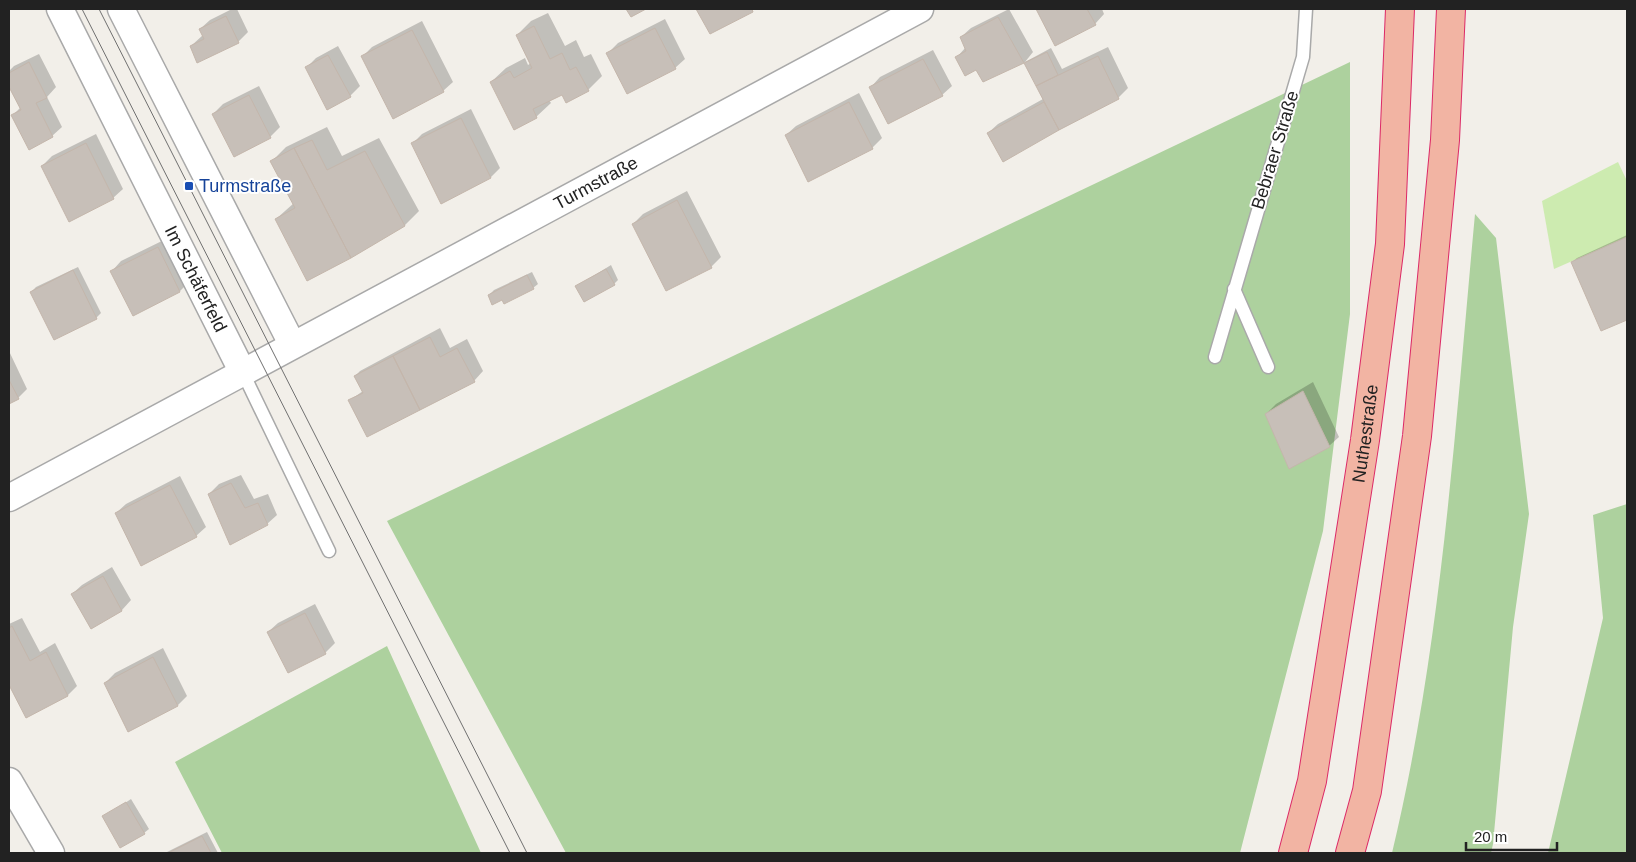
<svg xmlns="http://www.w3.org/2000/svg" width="1636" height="862" font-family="Helvetica,sans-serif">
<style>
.grass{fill:#cdebb0}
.forest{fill:#add19e}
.shadow{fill:#0003}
.building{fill:#c7bfb8;stroke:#c4b6ab}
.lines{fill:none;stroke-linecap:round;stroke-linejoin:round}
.service-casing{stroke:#a9a9a9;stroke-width:15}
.minor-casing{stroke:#a9a9a9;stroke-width:29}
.trunk-casing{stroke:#dc2a67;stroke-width:30}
.service{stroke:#fff;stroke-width:12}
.minor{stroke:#fff;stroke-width:26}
.trunk{stroke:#f2b4a3;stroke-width:28}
.tram{stroke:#707070;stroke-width:1}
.transit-dot{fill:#1a4fb4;stroke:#fff;stroke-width:2}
.labels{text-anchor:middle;stroke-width:4;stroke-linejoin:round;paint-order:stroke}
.street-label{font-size:18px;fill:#222;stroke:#fff}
.transit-label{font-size:18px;fill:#164399;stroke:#fff;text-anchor:start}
</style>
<rect width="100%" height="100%" fill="#f2efe9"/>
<path class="grass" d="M 1618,162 L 1627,181 L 1627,237 L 1554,269 L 1542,201 Z"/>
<path class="forest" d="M 1350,62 L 1350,314 L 1323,531 L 1240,853 L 566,853 L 387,521 Z
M 1475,214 L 1496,238 L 1529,514 L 1513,627 L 1493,844 L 1491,853 L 1392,853 C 1442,644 1455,428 1475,214 Z
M 1627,504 L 1627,853 L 1548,853 L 1603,618 L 1593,515 Z
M 387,646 L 481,853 L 222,853 L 175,762 Z"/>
<path class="shadow" d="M 232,9 L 237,9 L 248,32 L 238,42 L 191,46 L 203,35 L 200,29 L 210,20 Z
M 698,9 L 755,9 L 710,32 Z
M 1009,9 L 1033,52 L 1025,62 L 983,80 L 977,69 L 957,57 L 966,47 L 961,37 L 971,28 Z
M 1038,9 L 1102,9 L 1104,14 L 1095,24 L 1055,44 Z
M 548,13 L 565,46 L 576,40 L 584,57 L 591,54 L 602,76 L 588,90 L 563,93 L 549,100 L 551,103 L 536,117 L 491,82 L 506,68 L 525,58 L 528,65 L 531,63 L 517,35 L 531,21 Z
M 665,19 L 685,59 L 675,68 L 608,53 L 618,43 Z
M 422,21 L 453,82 L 443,91 L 363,56 L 372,47 Z
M 338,46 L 360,86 L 350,96 L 306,68 L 316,58 Z
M 1108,47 L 1128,88 L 1118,98 L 1003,160 L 988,133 L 998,124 L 1043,99 L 1025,62 L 1051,48 L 1062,69 Z
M 933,50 L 952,86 L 942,95 L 871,87 L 880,77 Z
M 39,54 L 56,87 L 47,97 L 62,127 L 52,136 L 12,116 L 20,108 L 9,85 L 9,71 L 14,66 Z
M 259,86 L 280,127 L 270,137 L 213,114 L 223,104 Z
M 859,93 L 882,138 L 872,148 L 809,180 L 786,135 L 796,126 Z
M 471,109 L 500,168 L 491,177 L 412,144 L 422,134 Z
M 327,127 L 342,156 L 379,138 L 419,211 L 405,225 L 308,279 L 276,219 L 294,203 L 272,161 L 286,147 Z
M 96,134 L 123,189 L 113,198 L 42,166 L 52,156 Z
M 687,191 L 721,257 L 711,267 L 633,224 L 643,214 Z
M 1627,235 L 1627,318 L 1602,329 L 1572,262 L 1577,258 Z
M 168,238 L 189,282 L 180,291 L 112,271 L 121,261 Z
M 611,265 L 618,280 L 614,284 L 577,286 Z
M 78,267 L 101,313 L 96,318 L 31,292 L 36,287 Z
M 532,272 L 538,284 L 533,288 L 502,298 L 489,295 L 494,290 Z
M 440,328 L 450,348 L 467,339 L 483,371 L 474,381 L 350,400 L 363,391 L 355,376 L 360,371 Z
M 9,351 L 27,389 L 18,398 L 9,403 Z
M 1313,382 L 1339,437 L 1329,446 L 1266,414 L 1276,404 Z
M 241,475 L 254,499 L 268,494 L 277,515 L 267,524 L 209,494 L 219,484 Z
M 180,476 L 206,527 L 196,536 L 116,513 L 126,504 Z
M 112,567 L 131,600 L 122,610 L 91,628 L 72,594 L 82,585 Z
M 315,604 L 335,643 L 325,653 L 268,632 L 278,623 Z
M 22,618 L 40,652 L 55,643 L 77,686 L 68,695 L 26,717 L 9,682 L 9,624 Z
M 163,648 L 187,696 L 178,705 L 105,683 L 115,673 Z
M 131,799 L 149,829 L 144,833 L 104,817 Z
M 207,832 L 218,853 L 166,853 L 167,852 Z"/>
<path class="building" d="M 626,9 L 646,9 L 631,17 Z
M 696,9 L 752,9 L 753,12 L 710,34 Z
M 1036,9 L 1087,9 L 1096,25 L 1055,46 Z
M 226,16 L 239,43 L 197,63 L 190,46 L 204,39 L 199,29 Z
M 998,17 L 1024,63 L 983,82 L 976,70 L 965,76 L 955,57 L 966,51 L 960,37 Z
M 534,26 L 550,59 L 562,53 L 570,70 L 576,67 L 589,91 L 566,103 L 562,95 L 533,109 L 537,118 L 514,130 L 490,82 L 510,71 L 514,78 L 532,68 L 516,35 Z
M 655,28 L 676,69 L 627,94 L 606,53 Z
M 412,30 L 444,92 L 393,119 L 361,56 Z
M 1047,52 L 1058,75 L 1036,86 L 1024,63 Z
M 328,55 L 351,97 L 327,110 L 305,67 Z
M 1098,56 L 1119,99 L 1059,130 L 1036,86 Z
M 923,59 L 943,96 L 888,124 L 869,87 Z
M 29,62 L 47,98 L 36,103 L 53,137 L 29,150 L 11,115 L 21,110 L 9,87 L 9,73 Z
M 249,95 L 271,138 L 234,157 L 212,114 Z
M 849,102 L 873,149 L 808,182 L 785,135 Z
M 1044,102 L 1059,130 L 1003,162 L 987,133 Z
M 461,118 L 491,178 L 441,204 L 411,143 Z
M 312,140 L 327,170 L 365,151 L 405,226 L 351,258 L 294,148 Z
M 86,143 L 114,199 L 69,222 L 41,166 Z
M 294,148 L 351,258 L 307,281 L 275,219 L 295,208 L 270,161 Z
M 677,200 L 712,268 L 666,291 L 632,224 Z
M 1627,237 L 1627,320 L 1601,331 L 1571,262 Z
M 158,247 L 180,292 L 133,316 L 110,271 Z
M 606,269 L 615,285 L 584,302 L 575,286 Z
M 73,270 L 97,319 L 54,340 L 30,292 Z
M 527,275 L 534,289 L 504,304 L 502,300 L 492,305 L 488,295 Z
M 430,337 L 440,357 L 457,348 L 475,382 L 420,410 L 393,356 Z
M 393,356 L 420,410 L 367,437 L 348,400 L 363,393 L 354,376 Z
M 9,380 L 19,399 L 9,404 Z
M 1303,391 L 1330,447 L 1289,469 L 1265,414 Z
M 231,483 L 245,508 L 258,503 L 268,525 L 230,545 L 208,494 Z
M 170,485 L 197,537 L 141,566 L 115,513 Z
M 103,576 L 122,611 L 91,629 L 71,594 Z
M 305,613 L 326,654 L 288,673 L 267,632 Z
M 12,626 L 30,661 L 46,652 L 68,696 L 26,718 L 9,685 L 9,628 Z
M 153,657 L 178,706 L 128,732 L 104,683 Z
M 126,802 L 145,834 L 120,848 L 102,816 Z
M 202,836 L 211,853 L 168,853 Z"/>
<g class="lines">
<defs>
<path id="service" d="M 1234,289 L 1268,367
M 1215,357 L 1303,57 L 1306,9
M 243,373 L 329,551"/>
<g id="minor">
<path id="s1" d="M 60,9 L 243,373"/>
<path d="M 121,9 L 292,344"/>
<path id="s2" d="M 9,498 L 920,9"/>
<path d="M 9,781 L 51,853"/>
</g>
<g id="trunk">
<path id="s3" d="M 1293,853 L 1312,781 L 1365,440 L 1390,244 L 1400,9"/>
<path d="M 1350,853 L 1367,791 L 1417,436 L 1445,140 L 1451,9"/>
</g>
</defs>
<use href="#service" class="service-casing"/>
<use href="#minor" class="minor-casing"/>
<use href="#trunk" class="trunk-casing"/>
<use href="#service" class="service"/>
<use href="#minor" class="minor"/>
<use href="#trunk" class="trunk"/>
<path class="tram" d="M 82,9 L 510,853
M 99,9 L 527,853"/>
</g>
<rect class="transit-dot" x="184" y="181" width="10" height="10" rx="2.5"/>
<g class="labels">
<g class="street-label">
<text transform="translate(1275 150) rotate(-73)" y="6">Bebraer Straße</text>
<text dy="6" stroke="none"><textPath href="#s2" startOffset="666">Turmstraße</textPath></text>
<text dy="6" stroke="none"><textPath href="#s1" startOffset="302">Im Schäferfeld</textPath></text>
<text dy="6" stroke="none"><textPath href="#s3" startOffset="426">Nuthestraße</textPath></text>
</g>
<g class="transit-label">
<text x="199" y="192">Turmstraße</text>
</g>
</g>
<rect width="1636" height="862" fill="none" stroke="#222222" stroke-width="20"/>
<path d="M1466 842v8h91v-8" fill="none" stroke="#222222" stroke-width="2.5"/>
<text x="1474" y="842" font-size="15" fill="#222222" stroke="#ffffff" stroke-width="4" paint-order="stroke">20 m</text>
</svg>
